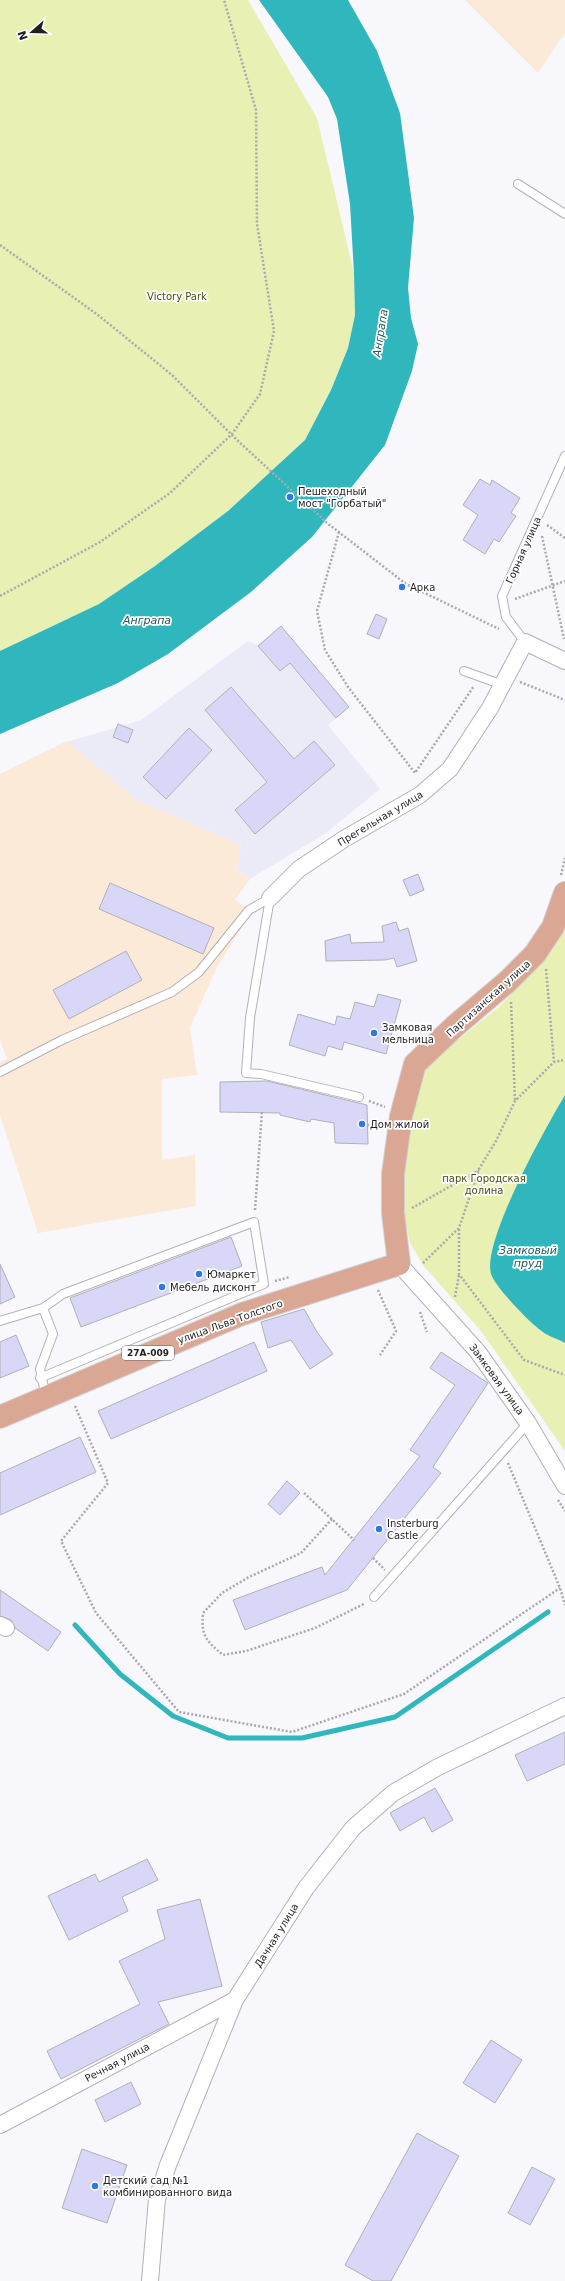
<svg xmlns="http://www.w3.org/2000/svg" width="565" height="2281" font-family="'DejaVu Sans',sans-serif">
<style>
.built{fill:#ebebf7}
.industrial{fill:#fcead9}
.green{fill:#e8f0b3}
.water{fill:#30b7bd}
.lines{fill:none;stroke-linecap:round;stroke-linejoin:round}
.stream{stroke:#30b7bd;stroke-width:5}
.building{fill:#d8d7f7;stroke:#b0b0b5}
.lane-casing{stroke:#b1b1b6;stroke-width:10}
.street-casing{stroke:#b1b1b6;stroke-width:18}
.primary-casing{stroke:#d2d2d3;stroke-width:24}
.path{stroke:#a9a9ad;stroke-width:2.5;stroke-dasharray:2 2;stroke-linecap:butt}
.lane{stroke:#fff;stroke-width:8}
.street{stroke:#fff;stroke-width:16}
.primary{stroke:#d9a794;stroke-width:22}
.poi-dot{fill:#3177e4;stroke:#fff;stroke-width:1.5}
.labels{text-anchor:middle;stroke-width:3.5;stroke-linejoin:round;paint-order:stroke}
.shield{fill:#fff;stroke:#626264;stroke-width:1}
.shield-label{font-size:9px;font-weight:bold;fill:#1f1f21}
.park-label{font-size:10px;fill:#494e0d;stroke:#fff}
.poi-label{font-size:10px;fill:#1f1f21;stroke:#fff;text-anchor:start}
.street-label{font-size:10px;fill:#1f1f21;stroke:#fff}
.water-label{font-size:11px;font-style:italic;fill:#245a5c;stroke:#fff}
</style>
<rect width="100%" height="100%" fill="#f7f7fc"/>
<path class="built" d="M 281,626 L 349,707 L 328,725 L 380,789 L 326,833 L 250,879 L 237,870 L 241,845 L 136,800 L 67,742 L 141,720 L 248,641 L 258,645 Z"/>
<path class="industrial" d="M 465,0 L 565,0 L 565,33 L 538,73 Z
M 67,741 L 136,800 L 241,845 L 237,870 L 250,879 L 235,900 L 252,912 L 217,967 L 190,1028 L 197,1075 L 162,1079 L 162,1160 L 195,1155 L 196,1206 L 38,1233 L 0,1115 L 0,1062 L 7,1059 L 0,1040 L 0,774 Z"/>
<path class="green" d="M 0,0 L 248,0 L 317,118 L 354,273 L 355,315 L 348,348 L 331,390 L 305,440 L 228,511 L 155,566 L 99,604 L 0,651 Z
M 565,920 L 565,1451 L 481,1331 L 423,1265 L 410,1243 L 402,1205 L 408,1121 L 420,1076 L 449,1047 L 500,1006 L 551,952 Z"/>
<path class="water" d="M 259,0 L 348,0 L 377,51 L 400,113 L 414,218 L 408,288 L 411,318 L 418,344 L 412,371 L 385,445 L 312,537 L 251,592 L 168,654 L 118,683 L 0,734 L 0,651 L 99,604 L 155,566 L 228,511 L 305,440 L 331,390 L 348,348 L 355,315 L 354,273 L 350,204 L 337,119 L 328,97 Z
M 565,1095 L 565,1343 C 559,1339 552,1338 546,1334 C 533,1327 495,1287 491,1274 C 482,1241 546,1127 565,1095 Z"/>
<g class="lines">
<path class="stream" d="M 75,1625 L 120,1674 L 173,1716 L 228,1738 L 302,1738 L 395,1717 L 548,1612"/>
</g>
<path class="building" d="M 480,479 L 490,485 L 492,480 L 520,498 L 511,513 L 516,516 L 499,542 L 494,539 L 485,554 L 463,540 L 478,515 L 463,505 Z
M 376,614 L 387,619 L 379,639 L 367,634 Z
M 281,626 L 349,707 L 336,718 L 290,663 L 280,671 L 258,646 Z
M 231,687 L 294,759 L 314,741 L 335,765 L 255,834 L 235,810 L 267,782 L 205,710 Z
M 118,724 L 133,730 L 128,743 L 113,737 Z
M 189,728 L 212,750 L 166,799 L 143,777 Z
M 418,874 L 424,890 L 410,896 L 403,880 Z
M 110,883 L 214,928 L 203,954 L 99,909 Z
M 396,922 L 399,931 L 408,928 L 417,961 L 397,967 L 394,958 L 385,960 L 326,961 L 325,941 L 350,934 L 351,943 L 384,942 L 382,926 Z
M 126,951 L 142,980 L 69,1019 L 53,990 Z
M 378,994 L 401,1000 L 386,1054 L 344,1042 L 342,1050 L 328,1046 L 325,1056 L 289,1045 L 298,1014 L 335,1025 L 337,1016 L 350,1019 L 355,1002 L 374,1007 Z
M 267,1081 L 367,1105 L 368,1144 L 335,1143 L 334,1123 L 311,1119 L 310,1122 L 280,1115 L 280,1113 L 220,1112 L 220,1082 Z
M 231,1237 L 242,1266 L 81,1327 L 70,1298 Z
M 0,1264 L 15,1297 L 0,1304 Z
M 304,1309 L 317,1332 L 333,1354 L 310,1369 L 291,1340 L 268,1348 L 261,1322 Z
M 16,1335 L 29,1366 L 0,1378 L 0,1342 Z
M 254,1342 L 267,1371 L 111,1439 L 98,1411 Z
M 441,1352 L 488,1383 L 433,1467 L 441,1473 L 347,1590 L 245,1630 L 233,1600 L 322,1567 L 325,1575 L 420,1456 L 410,1450 L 455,1385 L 430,1368 Z
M 80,1437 L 96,1472 L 0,1515 L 0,1473 Z
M 287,1481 L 300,1493 L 280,1515 L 268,1504 Z
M 0,1590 L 61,1632 L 48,1651 L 15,1628 L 11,1620 L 0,1616 Z
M 565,1732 L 565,1764 L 527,1781 L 515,1755 Z
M 435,1788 L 453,1820 L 432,1832 L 424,1817 L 400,1831 L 390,1813 Z
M 147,1859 L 158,1880 L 122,1897 L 128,1911 L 69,1940 L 48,1896 L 95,1874 L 99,1882 Z
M 200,1899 L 222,1986 L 158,2002 L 169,2024 L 61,2079 L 47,2051 L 140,2004 L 119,1961 L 165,1939 L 157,1910 Z
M 491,2040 L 522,2060 L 495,2103 L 463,2083 Z
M 131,2082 L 141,2104 L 105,2122 L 95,2100 Z
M 417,2133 L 459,2156 L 391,2281 L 373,2281 L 345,2265 Z
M 82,2149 L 127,2165 L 107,2223 L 62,2208 Z
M 532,2167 L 555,2179 L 530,2225 L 508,2213 Z"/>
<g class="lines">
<defs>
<path id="lane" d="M 518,184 L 565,214
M 525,642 L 506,617 L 502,596 L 565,456
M 464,671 L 503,685
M 270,898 L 250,1018 L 246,1073 L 261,1074 L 359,1097
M 0,1072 L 62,1040 L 172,992 L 199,972 L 249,910 L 270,898
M 0,1321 L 43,1308 L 53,1334 L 40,1369 L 46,1397
M 40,1378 L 264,1284 L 254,1222 L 63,1294 L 43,1308
M 374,1597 L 528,1423"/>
<path id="street" d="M 270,898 L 299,869 L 344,839 L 420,795 L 450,769 L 490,708 L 525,642 L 565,661
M 399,1264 L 478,1352 L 528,1423 L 565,1486
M 0,1625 L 6,1628
M 0,2125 L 235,2000
M 150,2281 L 157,2199 L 168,2165 L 235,2000 L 306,1888 L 353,1828 L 393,1793 L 438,1767 L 565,1706"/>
<path id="primary" d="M 0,1417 L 242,1314 L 399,1264 L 393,1213 L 393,1174 L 401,1116 L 415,1064 L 455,1026 L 507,982 L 535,954 L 553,927 L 565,893"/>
</defs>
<use href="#lane" class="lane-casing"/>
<use href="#street" class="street-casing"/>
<use href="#primary" class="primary-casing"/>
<path class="path" d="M 0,245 L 98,315 L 172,375 L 237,440 L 327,523 L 406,584 L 499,629
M 547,525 L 565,538
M 339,532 L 317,611 L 325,650 L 348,687 L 415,773 L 474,686
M 542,536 L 564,639
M 0,596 L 100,542 L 170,493 L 232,434 L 260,394 L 274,331 L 257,224 L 256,110 L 224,0
M 515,599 L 565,581
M 520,682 L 565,700
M 561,875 L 565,858
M 546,969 L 554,1062
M 511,1002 L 515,1101
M 369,1101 L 385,1107
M 367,1125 L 380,1127
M 412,1208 L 479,1170
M 255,1210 L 262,1111
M 459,1229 L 459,1274 L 524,1360 L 565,1375
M 423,1263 L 459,1228 L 479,1169 L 496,1141 L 515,1101 L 554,1062 L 565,1060
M 275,1281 L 290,1277
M 378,1290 L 396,1331 L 380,1355
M 455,1297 L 459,1275
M 420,1312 L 427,1332
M 75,1406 L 108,1483 L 61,1541 L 96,1613 L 179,1712 L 292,1732 L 404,1694 L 560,1588
M 508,1463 L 560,1588 L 565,1605
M 304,1493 L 354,1540
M 558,1500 L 565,1511
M 332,1519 L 301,1553 L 249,1577 L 222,1593 L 203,1613 C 201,1637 206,1640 223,1655 L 246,1651 L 315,1628 L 364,1604
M 373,1558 L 385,1570"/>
<use href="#lane" class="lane"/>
<use href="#street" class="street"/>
<use href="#primary" class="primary"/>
</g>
<g class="poi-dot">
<circle cx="290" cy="497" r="4"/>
<circle cx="402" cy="587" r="4"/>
<circle cx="374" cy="1033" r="4"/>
<circle cx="362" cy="1124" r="4"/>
<circle cx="199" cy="1274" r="4"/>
<circle cx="162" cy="1287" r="4"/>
<circle cx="379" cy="1529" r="4"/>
<circle cx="95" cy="2186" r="4"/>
</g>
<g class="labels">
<rect class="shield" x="122" y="1346" width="52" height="14" rx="3"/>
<g class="shield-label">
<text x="148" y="1356">27А-009</text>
</g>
<g class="park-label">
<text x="177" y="300">Victory Park</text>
<text x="484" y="1182">парк Городская<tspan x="484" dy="12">долина</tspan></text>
</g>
<g class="poi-label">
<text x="298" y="495">Пешеходный<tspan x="298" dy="12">мост "Горбатый"</tspan></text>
<text x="410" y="591">Арка</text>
<text x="382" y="1031">Замковая<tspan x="382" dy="12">мельница</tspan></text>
<text x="370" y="1128">Дом жилой</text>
<text x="207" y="1278">Юмаркет</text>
<text x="170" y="1291">Мебель дисконт</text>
<text x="387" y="1527">Insterburg<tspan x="387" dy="12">Castle</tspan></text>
<text x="103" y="2184">Детский сад №1<tspan x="103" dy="12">комбинированного вида</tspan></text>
</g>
<g class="street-label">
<text transform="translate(523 550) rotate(-66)" y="4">Горная улица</text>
<text transform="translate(380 818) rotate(-31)" y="4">Прегельная улица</text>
<text transform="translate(488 998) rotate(-42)" y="4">Партизанская улица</text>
<text transform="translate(230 1321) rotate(-20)" y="4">улица Льва Толстого</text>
<text transform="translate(497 1379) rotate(54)" y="4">Замковая улица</text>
<text transform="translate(276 1935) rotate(-58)" y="4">Дачная улица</text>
<text transform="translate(117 2062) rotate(-28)" y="4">Речная улица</text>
</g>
<g class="water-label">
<text transform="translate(380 333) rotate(-81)" y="4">Анграпа</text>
<text x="147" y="624">Анграпа</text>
<text x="528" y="1254">Замковый<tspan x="528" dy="13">пруд</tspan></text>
</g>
</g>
<g transform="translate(32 32) rotate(250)" stroke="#ffffff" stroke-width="3" paint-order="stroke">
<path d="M0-3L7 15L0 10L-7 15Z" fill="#1f1f21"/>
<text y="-6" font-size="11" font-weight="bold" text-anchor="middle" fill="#1f1f21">N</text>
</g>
</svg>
